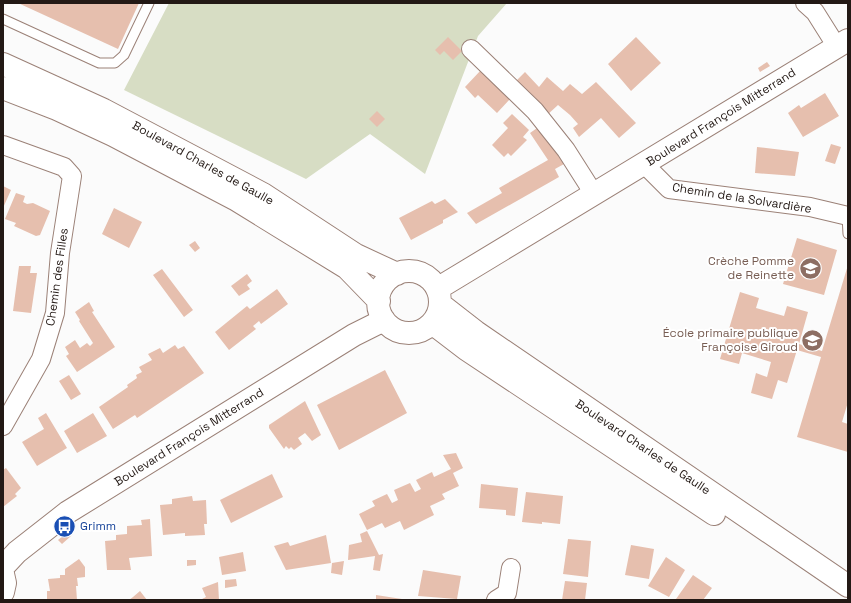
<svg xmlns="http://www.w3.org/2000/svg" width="851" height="603" font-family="'Space Grotesk',sans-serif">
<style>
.green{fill:#d7ddc4}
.building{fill:#e6bfae}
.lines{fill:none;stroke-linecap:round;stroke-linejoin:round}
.lane-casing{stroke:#9b8177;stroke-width:11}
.street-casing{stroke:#9b8177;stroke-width:20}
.secondary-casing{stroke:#9b8177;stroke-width:24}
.lane{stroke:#fff;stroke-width:9}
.street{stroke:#fff;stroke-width:18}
.secondary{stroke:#fff;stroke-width:22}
.labels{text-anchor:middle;stroke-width:4;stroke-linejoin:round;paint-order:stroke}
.street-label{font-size:12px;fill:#231915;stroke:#fff}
.education-label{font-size:12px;fill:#785e54;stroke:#fff;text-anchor:end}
.transit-label{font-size:12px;fill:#164399;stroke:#fff;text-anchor:start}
</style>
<rect width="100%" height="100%" fill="#fbfbfb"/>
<path class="green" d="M 169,3 L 507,3 L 478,36 L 425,174 L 370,134 L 306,179 L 124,90 Z"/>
<path class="building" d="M 18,3 L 139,3 L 118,49 Z
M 448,37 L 462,51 L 453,60 L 444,51 L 440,55 L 435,50 Z
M 636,37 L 661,63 L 631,91 L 608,64 Z
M 767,62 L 770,66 L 760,72 L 758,68 Z
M 481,70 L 510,99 L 497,113 L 478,95 L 475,98 L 465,87 Z
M 525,72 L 539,87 L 547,77 L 563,91 L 570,84 L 582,94 L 596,82 L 636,123 L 619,138 L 601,118 L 579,137 L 573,128 L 578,124 L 570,115 L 558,105 L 546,116 L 516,81 Z
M 825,93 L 839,116 L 803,137 L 788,113 L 799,105 L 801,108 Z
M 377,111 L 385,119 L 377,127 L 369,119 Z
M 512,114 L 529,130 L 523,137 L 527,140 L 511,156 L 508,153 L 504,157 L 492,145 L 508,128 L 503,123 Z
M 540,126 L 564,164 L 555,169 L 559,177 L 476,224 L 467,213 L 502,193 L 499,188 L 548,160 L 530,133 Z
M 831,144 L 841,147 L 835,164 L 825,161 Z
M 757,147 L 799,152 L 795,176 L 755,173 Z
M 3,186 L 11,190 L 3,208 Z
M 16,193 L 25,196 L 23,202 L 27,204 L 33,203 L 50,211 L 40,235 L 36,236 L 14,226 L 16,223 L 5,219 Z
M 445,199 L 458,212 L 443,220 L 443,223 L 411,240 L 399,218 L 432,201 L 435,204 Z
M 114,208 L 142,222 L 129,248 L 102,234 Z
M 797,238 L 837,250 L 824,295 L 783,284 Z
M 195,241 L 200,248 L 195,252 L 189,245 Z
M 848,265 L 848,402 L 842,422 L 848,424 L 848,452 L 797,437 L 821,357 L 797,350 L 787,383 L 778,380 L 772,399 L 751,393 L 756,373 L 767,377 L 771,362 L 742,353 L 739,364 L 720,359 L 740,292 L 759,298 L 756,308 L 784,316 L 787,306 L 808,312 L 799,344 L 822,351 Z
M 19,266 L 31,266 L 30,273 L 37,273 L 31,313 L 13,311 Z
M 162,269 L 193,310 L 184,317 L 153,275 Z
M 247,274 L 252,281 L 247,285 L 250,289 L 239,296 L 231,286 Z
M 277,289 L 288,304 L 261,324 L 259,321 L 253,326 L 256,329 L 229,350 L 215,332 L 247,306 L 250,309 Z
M 89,302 L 94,311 L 92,312 L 115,347 L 77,372 L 66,356 L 69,354 L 65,347 L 75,340 L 80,348 L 87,343 L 90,346 L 93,343 L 79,321 L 80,320 L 75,312 Z
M 175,345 L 178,349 L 184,346 L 204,373 L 137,418 L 135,415 L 113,429 L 99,407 L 128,387 L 127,385 L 137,378 L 136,375 L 142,372 L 139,367 L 152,360 L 148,354 L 160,348 L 163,353 Z
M 385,370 L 407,413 L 339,450 L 317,405 Z
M 69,375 L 81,394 L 71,400 L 59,381 Z
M 305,401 L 321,435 L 312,441 L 305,433 L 298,438 L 302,444 L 294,450 L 291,447 L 289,449 L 286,446 L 284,449 L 269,428 L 269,425 Z
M 46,413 L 67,448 L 37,466 L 22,442 L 44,429 L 38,418 Z
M 93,413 L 107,436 L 77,453 L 64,431 Z
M 456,453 L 463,468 L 453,473 L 459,486 L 442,494 L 445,499 L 430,506 L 434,515 L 404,530 L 400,521 L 385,528 L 382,523 L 367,530 L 359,514 L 375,506 L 372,501 L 387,494 L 392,503 L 398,500 L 394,490 L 410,483 L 415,492 L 421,489 L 416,480 L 432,472 L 434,477 L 451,469 L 443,455 Z
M 6,468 L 21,488 L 15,494 L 17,496 L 3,507 L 3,470 Z
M 272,474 L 283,497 L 231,523 L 220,500 Z
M 481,484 L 518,488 L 515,516 L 506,515 L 506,510 L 479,508 Z
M 526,492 L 563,496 L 560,524 L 542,522 L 542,524 L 522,522 Z
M 192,496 L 193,501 L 206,500 L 207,524 L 204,524 L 205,535 L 185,536 L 185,533 L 163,535 L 160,505 L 172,504 L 172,499 Z
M 150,519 L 152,556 L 129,558 L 131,570 L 107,570 L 105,541 L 116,540 L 116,535 L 127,534 L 127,526 L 142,525 L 141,520 Z
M 367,531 L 379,555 L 383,554 L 380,571 L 373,570 L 375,556 L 348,560 L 349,545 L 362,542 L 360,534 Z
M 68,532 L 71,536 L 62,544 L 58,540 Z
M 326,535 L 331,563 L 286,570 L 274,546 L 288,542 L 290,546 Z
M 568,539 L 591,541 L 588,577 L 563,574 Z
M 631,545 L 654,549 L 649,579 L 625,575 Z
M 243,552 L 246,571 L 222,575 L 219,557 Z
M 666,557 L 685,570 L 669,597 L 648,586 Z
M 79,559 L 85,567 L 85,577 L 77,578 L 78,586 L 76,586 L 77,600 L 47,600 L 47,591 L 50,591 L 48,579 L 60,578 L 60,575 L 65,575 L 65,569 Z
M 187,560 L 196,560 L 196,565 L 187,566 Z
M 344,561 L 342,575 L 331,573 L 332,563 Z
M 423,570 L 461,576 L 457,599 L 418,596 Z
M 693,575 L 712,588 L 703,600 L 678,600 L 676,599 Z
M 236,579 L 237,586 L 225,588 L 225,580 Z
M 565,581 L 587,583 L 585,600 L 562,600 Z
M 218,582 L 219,600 L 200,600 L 206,597 L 202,588 Z
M 140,591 L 147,600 L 129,600 L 133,597 Z
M 376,595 L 402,599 L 402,600 L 376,600 Z"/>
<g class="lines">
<defs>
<path id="lane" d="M 3,19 L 99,63 L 115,63 L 124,55 L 149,3
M 847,216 L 848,234"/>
<path id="street" d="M 805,3 L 815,12 L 837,47
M 471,49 L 535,111 L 566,150 L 594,194
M 3,145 L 64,167 L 72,176 L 60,253 L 55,313 L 41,359 L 3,426
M 645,165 L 669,189 L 810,207 L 848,216
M 496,600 L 507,593 L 511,568"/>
<path id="secondary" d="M 3,64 L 104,110 L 263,194 L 356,255 L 397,274
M 3,88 L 57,109 L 113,135 L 235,199 L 347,268 L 379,301
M378 302a31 31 0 1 1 62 0a31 31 0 1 1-62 0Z
M 437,289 L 848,40
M 440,304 L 476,332 L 848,586
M 432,323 L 466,349 L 714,514
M 3,567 L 17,552 L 68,512 L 354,335 L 384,320
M 3,574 L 5,583 L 3,592"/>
</defs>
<use href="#lane" class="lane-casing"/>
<use href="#street" class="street-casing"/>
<use href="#secondary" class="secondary-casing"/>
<use href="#lane" class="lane"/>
<use href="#street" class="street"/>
<use href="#secondary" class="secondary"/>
</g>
<defs>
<symbol id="school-disc" viewBox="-11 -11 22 22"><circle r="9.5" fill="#8d6e63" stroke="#fff"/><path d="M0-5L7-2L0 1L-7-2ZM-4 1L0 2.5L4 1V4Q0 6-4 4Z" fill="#fff"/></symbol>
<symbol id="bus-disc" viewBox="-11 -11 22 22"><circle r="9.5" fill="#1a4fb4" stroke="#fff"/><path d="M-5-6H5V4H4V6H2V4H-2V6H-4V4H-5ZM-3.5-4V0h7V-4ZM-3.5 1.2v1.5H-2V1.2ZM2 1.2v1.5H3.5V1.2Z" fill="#fff"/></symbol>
</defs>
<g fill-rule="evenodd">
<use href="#school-disc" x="798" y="256" width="25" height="25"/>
<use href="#school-disc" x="800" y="328" width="25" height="25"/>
<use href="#bus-disc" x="52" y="514" width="25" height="25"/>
</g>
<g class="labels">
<g class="street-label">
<text transform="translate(721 117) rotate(-32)" y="4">Boulevard François Mitterrand</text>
<text transform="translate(203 163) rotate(29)" y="4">Boulevard Charles de Gaulle</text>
<text transform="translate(742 198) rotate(9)" y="4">Chemin de la Solvardière</text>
<text transform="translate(57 277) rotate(-82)" y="4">Chemin des Filles</text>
<text transform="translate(189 437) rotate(-32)" y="4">Boulevard François Mitterrand</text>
<text transform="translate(643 447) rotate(34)" y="4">Boulevard Charles de Gaulle</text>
</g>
<g class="education-label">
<text x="794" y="265">Crèche Pomme<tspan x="794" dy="14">de Reinette</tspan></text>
<text x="798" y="337">École primaire publique<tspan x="798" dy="14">Françoise Giroud</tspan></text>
</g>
<g class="transit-label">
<text x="80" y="530">Grimm</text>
</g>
</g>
<rect width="851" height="603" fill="none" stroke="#231915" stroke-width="8"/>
</svg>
